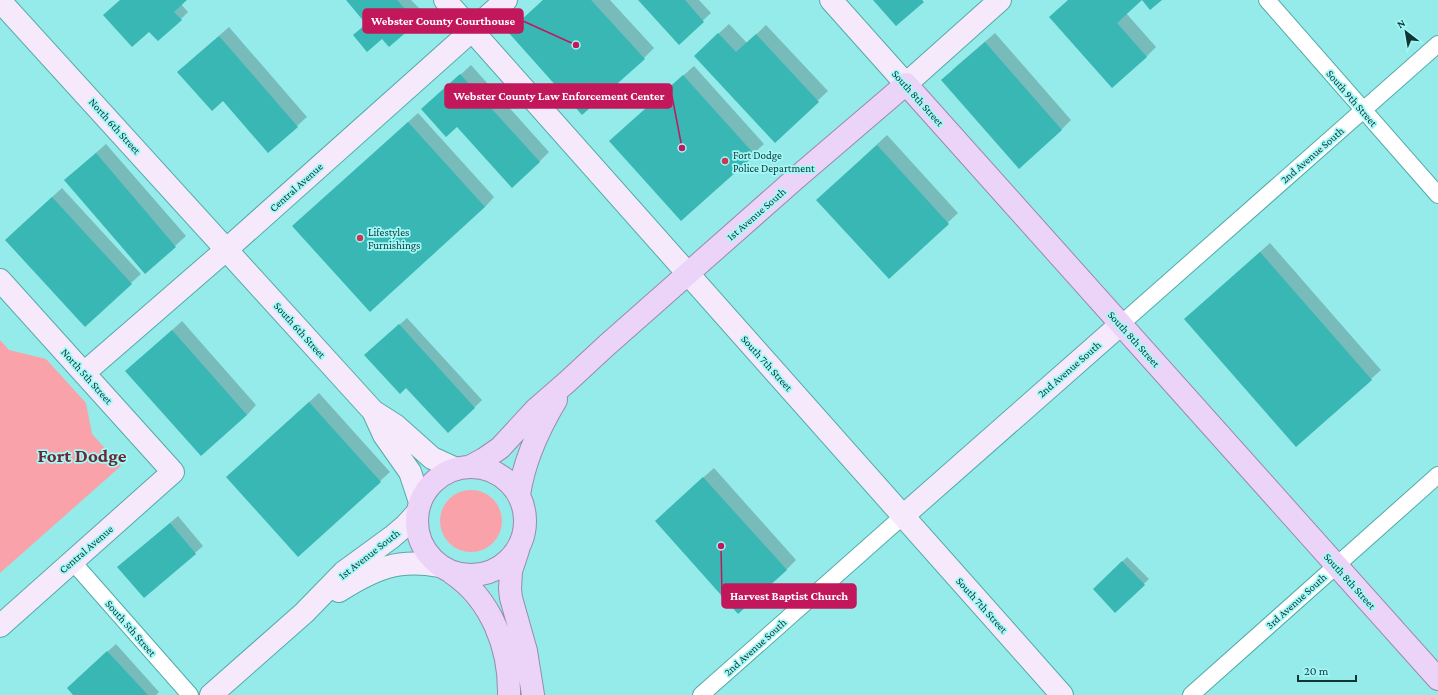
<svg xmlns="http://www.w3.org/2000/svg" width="1438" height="695" font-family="'Crimson Pro',serif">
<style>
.green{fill:#f9a2aa}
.shadow{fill:#0003}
.building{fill:#38b7b5}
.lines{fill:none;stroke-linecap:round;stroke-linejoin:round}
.street-casing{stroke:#54aaa8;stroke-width:18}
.secondary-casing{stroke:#54aaa8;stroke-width:24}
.primary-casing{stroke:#978ab1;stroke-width:24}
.street{stroke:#fff;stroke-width:16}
.secondary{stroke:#f6e9fc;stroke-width:22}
.primary{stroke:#ecd4f9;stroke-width:22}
.poi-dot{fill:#c93956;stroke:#a2f9f7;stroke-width:1.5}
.labels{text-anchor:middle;stroke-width:3.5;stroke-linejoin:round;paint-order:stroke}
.street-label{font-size:11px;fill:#103534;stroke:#a2f9f7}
.poi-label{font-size:11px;fill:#103534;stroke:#a2f9f7;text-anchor:start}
.town-label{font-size:19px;font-weight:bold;fill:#6d2732;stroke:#a2f9f7}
.leader{fill:none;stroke:#c2185b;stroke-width:1.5}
.callout-dot{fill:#c2185b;stroke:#a2f9f7;stroke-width:1.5}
.callout{fill:#c2185b;stroke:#c2185b;stroke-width:1.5}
.callout-label{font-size:12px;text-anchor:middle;font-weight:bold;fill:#fff}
</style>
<rect width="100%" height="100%" fill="#95ebe9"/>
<path class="green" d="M 0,340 L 9,350 L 46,359 L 86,403 L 92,434 L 121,466 L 0,573 Z
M440 521a31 31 0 1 1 62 0a31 31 0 1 1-62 0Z"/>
<path class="shadow" d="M 120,0 L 186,0 L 181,4 L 188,12 L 181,19 Z
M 347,0 L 411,0 L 421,10 L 419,20 L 411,28 L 367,24 Z
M 543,0 L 610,0 L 654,48 L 644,58 L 509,32 Z
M 639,0 L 699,0 L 711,13 L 679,43 Z
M 1068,0 L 1141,0 L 1126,13 L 1156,47 L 1146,57 Z
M 729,24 L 747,43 L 766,25 L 828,91 L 775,141 L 705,46 Z
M 229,27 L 307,117 L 297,126 L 189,62 Z
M 995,33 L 1071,120 L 1061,130 L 952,70 Z
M 471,65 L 549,152 L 539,162 L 457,125 L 433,100 Z
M 694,66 L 764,144 L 681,220 L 620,132 Z
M 418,113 L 494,197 L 485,207 L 304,217 Z
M 887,135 L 958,213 L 889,278 L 828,190 Z
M 106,144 L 186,236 L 145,273 L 65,180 Z
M 62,188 L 141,274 L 131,283 L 16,230 Z
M 1270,243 L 1381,370 L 1371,379 L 1185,319 Z
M 407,318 L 482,400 L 474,408 L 373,348 Z
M 182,321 L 256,405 L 247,415 L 127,371 Z
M 319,393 L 390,472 L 298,556 L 227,477 Z
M 714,468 L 796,560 L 786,570 L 666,511 Z
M 178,516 L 203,546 L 144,597 L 119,567 Z
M 1127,557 L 1149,579 L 1115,612 L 1094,589 Z
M 116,644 L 159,692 L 156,695 L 75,695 L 76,680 Z"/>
<path class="building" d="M 120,0 L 187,0 L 174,12 L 182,20 L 158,41 L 149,32 L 132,47 L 103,15 Z
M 346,0 L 397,0 L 413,18 L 411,28 L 389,47 L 382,39 L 367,52 L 353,35 L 366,24 Z
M 543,0 L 591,0 L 645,59 L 582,115 L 508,32 Z
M 638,0 L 685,0 L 704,22 L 679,45 Z
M 873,0 L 922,0 L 924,2 L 896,26 Z
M 1068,0 L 1162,0 L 1150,10 L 1142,0 L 1117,23 L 1147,57 L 1112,88 L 1049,17 Z
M 718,33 L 736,52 L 756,34 L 819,102 L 775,143 L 694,56 Z
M 219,36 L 298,127 L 268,153 L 223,101 L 212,111 L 177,72 Z
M 985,42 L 1062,130 L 1019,169 L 941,80 Z
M 460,74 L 540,162 L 512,188 L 457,127 L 446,137 L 421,109 Z
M 683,75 L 755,155 L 681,221 L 609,141 Z
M 408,122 L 485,207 L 370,312 L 292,226 Z
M 877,145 L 949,224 L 889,279 L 816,200 Z
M 96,153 L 176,247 L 145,274 L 64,180 Z
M 52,197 L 132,284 L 85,327 L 5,240 Z
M 1260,252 L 1372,380 L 1296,447 L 1184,319 Z
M 399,324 L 475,408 L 448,433 L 406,388 L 400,394 L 364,355 Z
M 172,330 L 247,415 L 201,456 L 125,371 Z
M 309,402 L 381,482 L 298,557 L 226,477 Z
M 703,477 L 787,570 L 738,614 L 655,521 Z
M 170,523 L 196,554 L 144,598 L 117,567 Z
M 1122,561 L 1145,585 L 1115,613 L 1093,589 Z
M 107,651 L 148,695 L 73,695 L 67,688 Z"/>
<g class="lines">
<defs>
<path id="street" d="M 1267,0 L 1438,195
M 1121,324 L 1438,44
M 72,561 L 190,695
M 701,695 L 903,516
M 1191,695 L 1438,475"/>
<path id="secondary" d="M 445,0 L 1062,695
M 831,0 L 906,84 L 1000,0
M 2,3 L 373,411 L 395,425 L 432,458 L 456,469
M 0,280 L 173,472 L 0,626
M 84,373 L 227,249 L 506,0
M 373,411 L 384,435 L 410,472 L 420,502
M 903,516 L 1121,324
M 339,591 C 374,569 398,558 439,566
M 211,695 L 304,613 L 344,572 L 392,537 L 406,525 L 417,513"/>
<path id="primary" d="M417 521a54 54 0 1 1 108 0a54 54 0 1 1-108 0Z
M 469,467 L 484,459 L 500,448 L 536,409 L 567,382 L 607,345 L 795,179 L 906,84 L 1438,679
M 519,495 C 524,460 538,430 556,400
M 518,550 L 511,571 L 510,589 L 511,598 L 526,651 L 533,695
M 452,573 C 491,599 510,648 509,695"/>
</defs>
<use href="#street" class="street-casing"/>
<use href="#secondary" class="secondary-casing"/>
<use href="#primary" class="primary-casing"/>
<use href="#street" class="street"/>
<use href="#secondary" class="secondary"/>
<use href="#primary" class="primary"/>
</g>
<g class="poi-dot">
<circle cx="725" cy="161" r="4"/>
<circle cx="360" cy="238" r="4"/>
</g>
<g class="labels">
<g class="street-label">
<text transform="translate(918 98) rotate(48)" y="4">South 8th Street</text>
<text transform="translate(1352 98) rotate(49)" y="4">South 9th Street</text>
<text transform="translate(115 126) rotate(48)" y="4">North 6th Street</text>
<text transform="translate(1312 155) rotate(-41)" y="4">2nd Avenue South</text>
<text transform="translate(296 187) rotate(-42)" y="4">Central Avenue</text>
<text transform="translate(756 214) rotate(-41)" y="4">1st Avenue South</text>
<text transform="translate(300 330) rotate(48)" y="4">South 6th Street</text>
<text transform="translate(1134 339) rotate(48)" y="4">South 8th Street</text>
<text transform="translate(767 363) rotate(48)" y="4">South 7th Street</text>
<text transform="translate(1069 369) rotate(-41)" y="4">2nd Avenue South</text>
<text transform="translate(87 376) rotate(48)" y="4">North 5th Street</text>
<text transform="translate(86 549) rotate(-41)" y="4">Central Avenue</text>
<text transform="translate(369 554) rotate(-38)" y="4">1st Avenue South</text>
<text transform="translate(1350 581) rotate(48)" y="4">South 8th Street</text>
<text transform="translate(1296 601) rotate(-42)" y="4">3rd Avenue South</text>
<text transform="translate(982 605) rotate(48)" y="4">South 7th Street</text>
<text transform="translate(131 628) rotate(49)" y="4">South 5th Street</text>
<text transform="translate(755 647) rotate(-42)" y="4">2nd Avenue South</text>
</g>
<g class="poi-label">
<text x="733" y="159">Fort Dodge<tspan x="733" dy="13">Police Department</tspan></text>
<text x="368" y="236">Lifestyles<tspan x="368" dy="13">Furnishings</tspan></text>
</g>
<g class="town-label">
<text x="82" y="462">Fort Dodge</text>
</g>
</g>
<path class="leader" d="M576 45L523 21M682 148L672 96M721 546L722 596"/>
<g class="callout-dot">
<circle cx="576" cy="45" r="4"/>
<circle cx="682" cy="148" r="4"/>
<circle cx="721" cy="546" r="4"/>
</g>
<g class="callout">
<rect x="363" y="9" width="160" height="24" rx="4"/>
<rect x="445" y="84" width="227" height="24" rx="4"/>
<rect x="722" y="584" width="134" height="24" rx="4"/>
</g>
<g class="callout-label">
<text x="443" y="25">Webster County Courthouse</text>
<text x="559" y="100">Webster County Law Enforcement Center</text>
<text x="789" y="600">Harvest Baptist Church</text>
</g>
<g transform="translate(1406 32) rotate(329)" stroke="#a2f9f7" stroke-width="3" paint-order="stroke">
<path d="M0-3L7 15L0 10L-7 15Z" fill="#103534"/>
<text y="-6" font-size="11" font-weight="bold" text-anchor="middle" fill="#103534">N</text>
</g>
<path d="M1298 675v6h58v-6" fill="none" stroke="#103534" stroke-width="2"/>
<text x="1304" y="675" font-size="12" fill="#103534" stroke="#a2f9f7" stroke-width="3" paint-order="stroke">20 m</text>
</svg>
